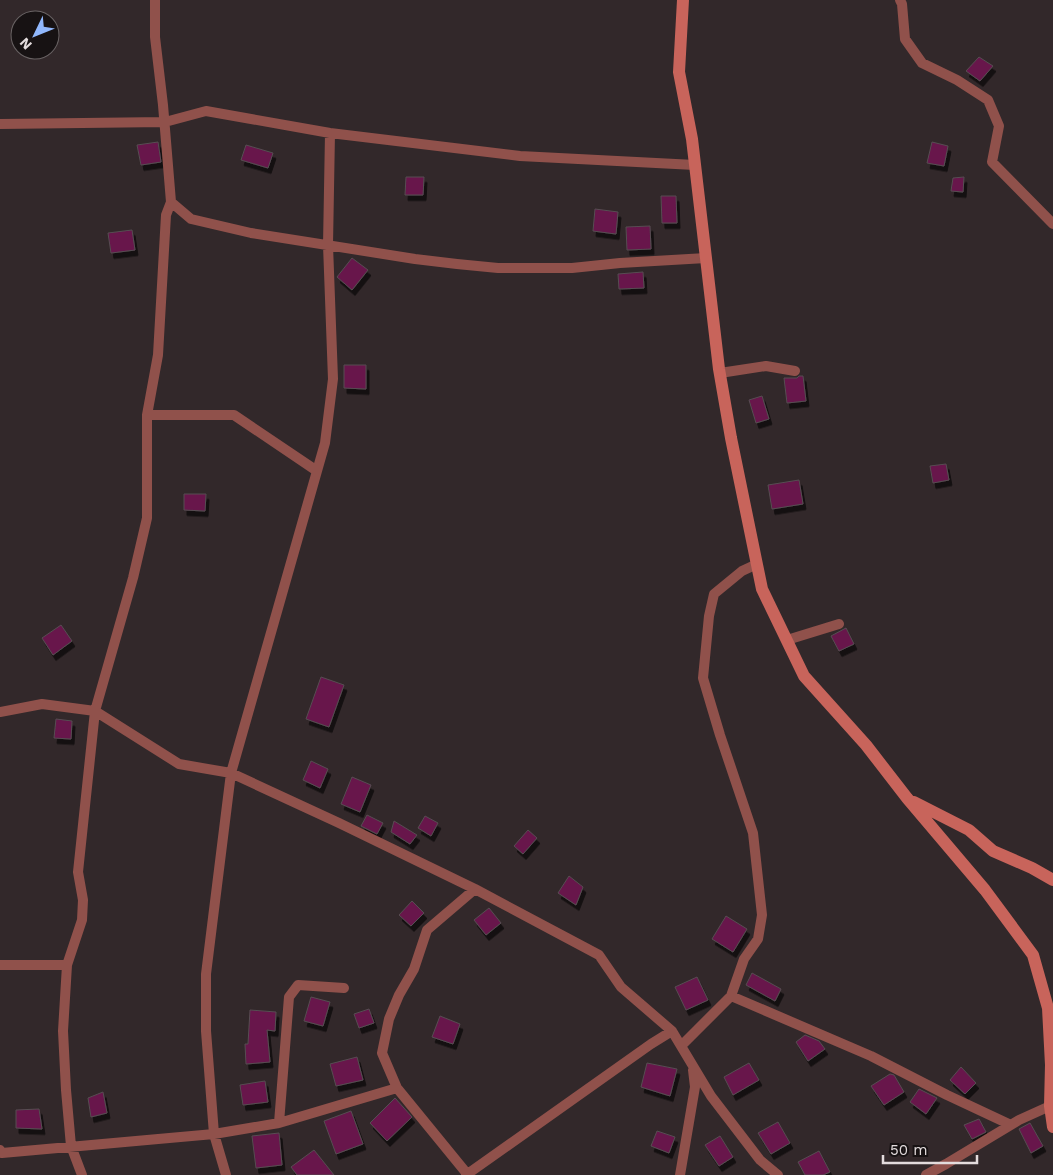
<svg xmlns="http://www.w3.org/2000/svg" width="1053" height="1175" font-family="'Work Sans',sans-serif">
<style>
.building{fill:#67154b;stroke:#574d52;filter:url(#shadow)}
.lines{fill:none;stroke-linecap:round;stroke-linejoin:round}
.street{stroke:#90514b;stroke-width:10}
.secondary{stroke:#c8645b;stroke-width:12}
</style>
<defs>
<filter id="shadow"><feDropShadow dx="3" dy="5.5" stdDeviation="0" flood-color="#0009"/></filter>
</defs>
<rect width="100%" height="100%" fill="#32282a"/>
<path class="building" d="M 979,57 L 993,66 L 980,81 L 966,71 Z
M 158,142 L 161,162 L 141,165 L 137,145 Z
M 932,142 L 948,146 L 944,166 L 927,163 Z
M 246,145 L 273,153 L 268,168 L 241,160 Z
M 406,177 L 424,177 L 423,195 L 405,195 Z
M 964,177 L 963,192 L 951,191 L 953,178 Z
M 661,196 L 676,196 L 677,223 L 662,223 Z
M 595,209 L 618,212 L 616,234 L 593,231 Z
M 650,226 L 651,249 L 627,250 L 626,227 Z
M 132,230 L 135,250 L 111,253 L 108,233 Z
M 352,258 L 368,270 L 352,290 L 337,277 Z
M 643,272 L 644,288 L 619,289 L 618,274 Z
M 344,365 L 366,365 L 366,389 L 344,388 Z
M 799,376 L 803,376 L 806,401 L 787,403 L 784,378 L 797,378 Z
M 762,396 L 769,419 L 756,423 L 749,400 Z
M 946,464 L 949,480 L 933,483 L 930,466 Z
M 799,480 L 803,504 L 772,509 L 768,485 Z
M 184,494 L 206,494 L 205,511 L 184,510 Z
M 61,625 L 72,641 L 53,655 L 42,638 Z
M 846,628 L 854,644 L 839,651 L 831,636 Z
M 321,677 L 344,685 L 329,727 L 306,719 Z
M 56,719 L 72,721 L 71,739 L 54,738 Z
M 311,761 L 328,769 L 320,788 L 303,780 Z
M 352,777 L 371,785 L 360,812 L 341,804 Z
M 367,815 L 383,823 L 377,834 L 361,826 Z
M 425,816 L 438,823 L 431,836 L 418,828 Z
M 394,821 L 417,835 L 410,844 L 391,832 Z
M 528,830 L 537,838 L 523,854 L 514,846 Z
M 569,876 L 583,887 L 576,905 L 558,893 Z
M 412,901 L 424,913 L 411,926 L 399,915 Z
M 489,908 L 501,923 L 486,935 L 474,920 Z
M 726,916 L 747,929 L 733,952 L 712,939 Z
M 752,973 L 781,989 L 775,1001 L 746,985 Z
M 697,977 L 708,1000 L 686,1010 L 675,987 Z
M 311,997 L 330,1002 L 323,1026 L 304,1021 Z
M 369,1009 L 374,1023 L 359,1028 L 354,1014 Z
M 250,1010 L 276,1012 L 275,1031 L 267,1030 L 270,1062 L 246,1064 L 245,1044 L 248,1044 Z
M 440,1016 L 460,1024 L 453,1044 L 432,1037 Z
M 805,1035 L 819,1041 L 825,1049 L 808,1061 L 796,1042 Z
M 357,1057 L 363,1080 L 336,1086 L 330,1064 Z
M 647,1063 L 677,1069 L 670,1096 L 641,1087 Z
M 749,1063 L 759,1080 L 733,1095 L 724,1077 Z
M 961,1067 L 976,1083 L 965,1094 L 950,1080 Z
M 890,1074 L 894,1075 L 904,1092 L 884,1105 L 871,1086 Z
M 265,1081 L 268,1102 L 243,1105 L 240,1085 Z
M 919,1089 L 937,1098 L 926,1114 L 910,1102 Z
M 103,1092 L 107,1113 L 91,1117 L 88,1098 Z
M 395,1098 L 412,1117 L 387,1141 L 370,1123 Z
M 39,1109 L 42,1129 L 16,1128 L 16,1110 Z
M 351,1111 L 363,1144 L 336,1154 L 324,1121 Z
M 979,1119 L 986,1132 L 972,1139 L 964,1125 Z
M 778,1122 L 790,1143 L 771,1154 L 758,1133 Z
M 1030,1123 L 1043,1146 L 1031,1153 L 1019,1129 Z
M 657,1131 L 675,1137 L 669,1153 L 651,1146 Z
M 279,1133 L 282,1165 L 256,1168 L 252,1136 Z
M 720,1136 L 733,1157 L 719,1166 L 705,1145 Z
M 314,1150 L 334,1175 L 297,1175 L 291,1167 Z
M 819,1151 L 830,1172 L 823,1175 L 805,1175 L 798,1162 Z"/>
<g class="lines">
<path class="street" d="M 155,0 L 155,37 L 163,105 L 171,202 L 191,219 L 251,233 L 415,259 L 457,264 L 498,268 L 572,268 L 620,263 L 706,258
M 900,0 L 902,4 L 905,39 L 922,63 L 957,80 L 988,100 L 999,126 L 992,162 L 1053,224
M 0,124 L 165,122 L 206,111 L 330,133 L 520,156 L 695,165
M 720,373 L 766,366 L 795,371
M 147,415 L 234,415 L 317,471
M 787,640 L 839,624
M 0,712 L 42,704 L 95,711 L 179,764 L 231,773 L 339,823 L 475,889 L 599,955 L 621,987 L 672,1031 L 711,1096 L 760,1160 L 778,1175
M 0,965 L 67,965
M 731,996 L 744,959 L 758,939 L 762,915 L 753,833 L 720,735 L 703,678 L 709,616 L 714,594 L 742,571 L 757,564
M 681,1046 L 731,996 L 871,1056 L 947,1095 L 1011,1125
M 397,1088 L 382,1053 L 389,1019 L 399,995 L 414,969 L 427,930 L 475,889
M 279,1123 L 289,997 L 298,985 L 344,988
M 0,1150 L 2,1153 L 214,1134 L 279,1123 L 397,1088 L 468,1175
M 82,1175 L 71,1146 L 66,1090 L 63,1031 L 67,965 L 82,920 L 83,900 L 78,872 L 95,711 L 133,578 L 147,518 L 147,415 L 158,355 L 166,215 L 171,202
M 226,1175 L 214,1134 L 206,1031 L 206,974 L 231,773 L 325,443 L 333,379 L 328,245 L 330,133
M 466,1175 L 651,1044 L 672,1031
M 680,1175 L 695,1087 L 693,1070
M 926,1175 L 946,1164 L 1019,1120 L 1050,1106"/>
<path class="secondary" d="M 683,0 L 679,72 L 692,139 L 719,369 L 731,438 L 762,589 L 804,676 L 866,745 L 907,798 L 985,890 L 1033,955 L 1048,1008 L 1051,1065 L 1050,1106 L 1053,1127
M 914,802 L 969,830 L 993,851 L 1032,868 L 1053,880"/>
</g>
<g transform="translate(35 35) rotate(227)"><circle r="24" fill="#171213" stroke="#696364"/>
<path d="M0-4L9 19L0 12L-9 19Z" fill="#91b8fd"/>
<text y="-8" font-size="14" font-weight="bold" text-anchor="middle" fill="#e3dcdd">N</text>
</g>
<path d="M883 1155v8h94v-8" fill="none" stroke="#e3dcdd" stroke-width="2.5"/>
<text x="890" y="1155" font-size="15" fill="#e3dcdd" stroke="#171213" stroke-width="4" paint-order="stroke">50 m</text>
</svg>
